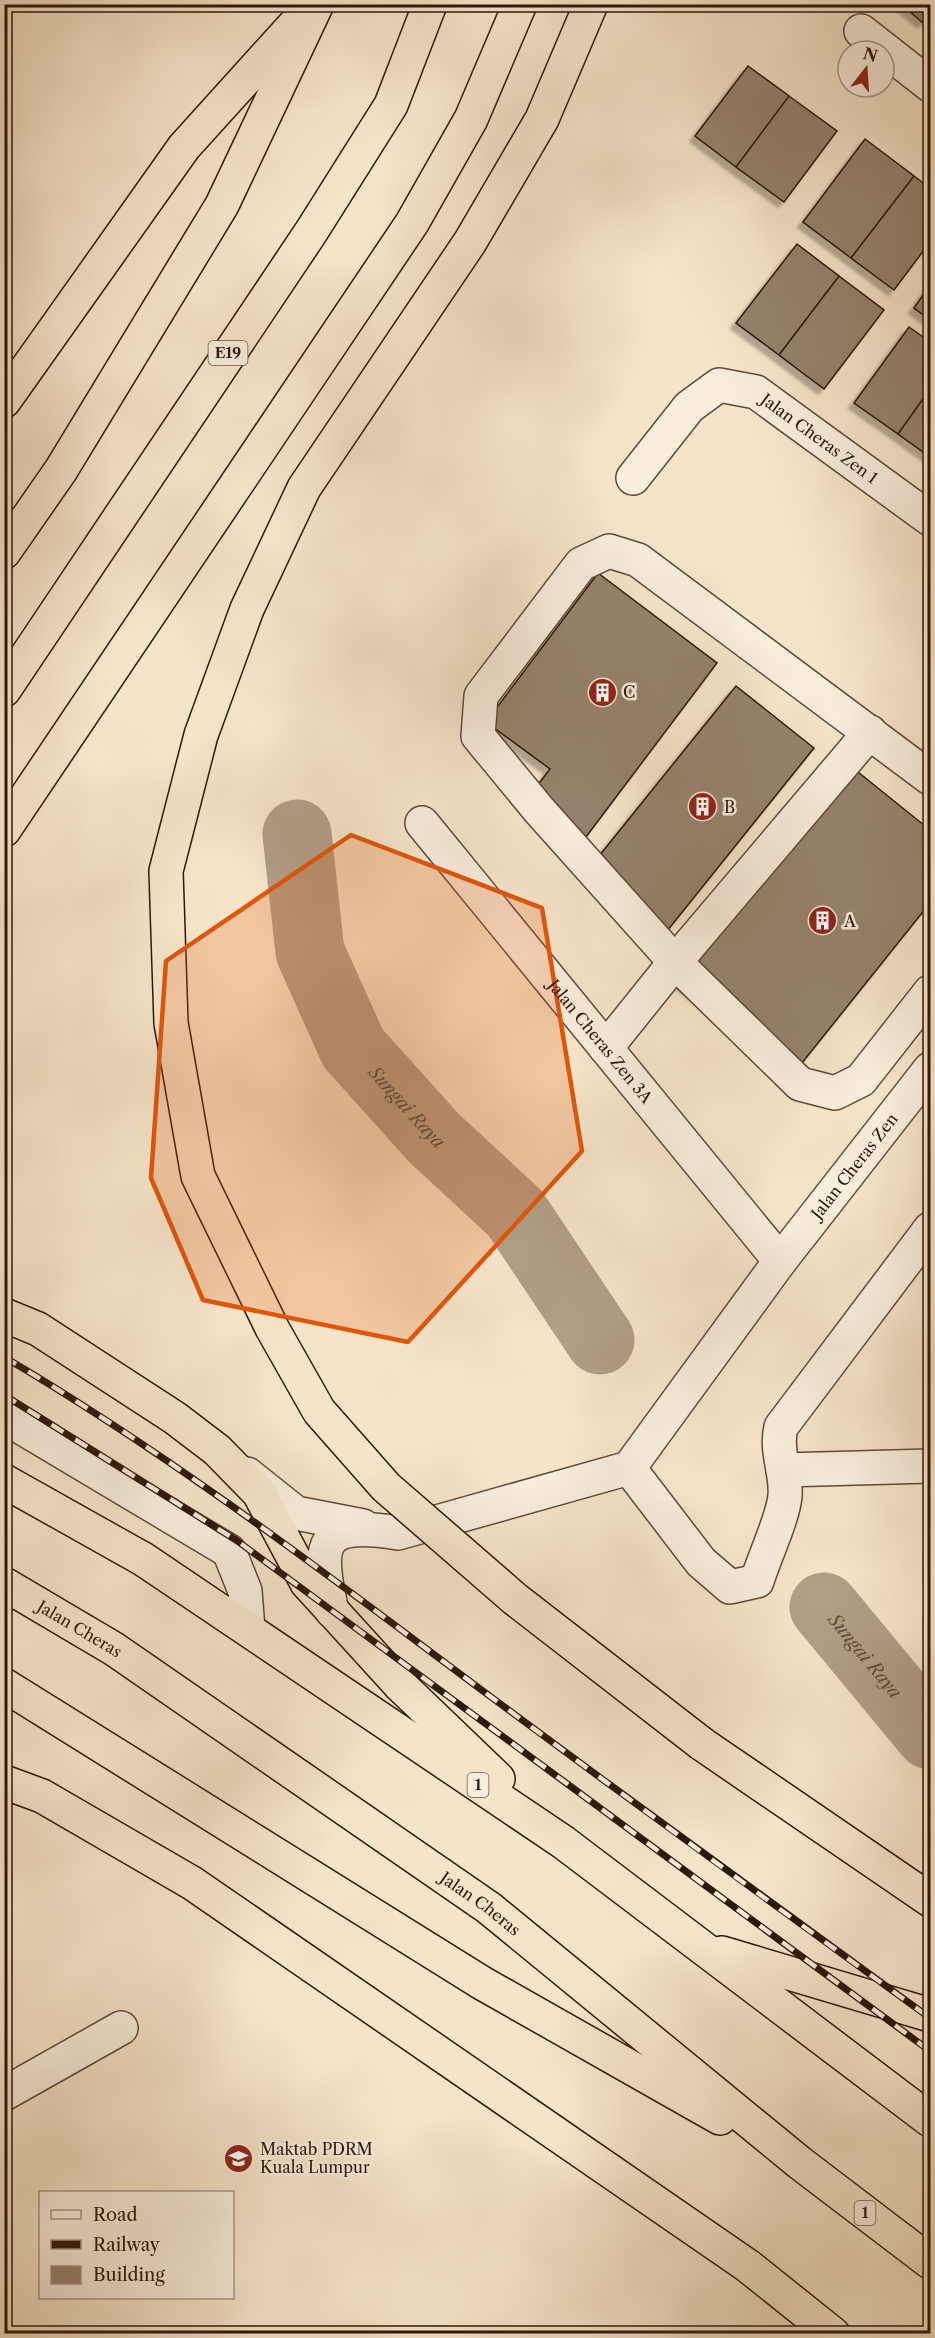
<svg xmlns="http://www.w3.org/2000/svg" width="935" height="2338" font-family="'Libre Caslon Text',serif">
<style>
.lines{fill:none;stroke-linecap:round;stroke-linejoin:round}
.river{stroke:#b19e87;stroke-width:69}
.building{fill:#95826c;stroke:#2c1708;stroke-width:1.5;filter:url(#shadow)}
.minor-casing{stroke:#5e4a38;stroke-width:36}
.highway-casing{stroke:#2c1708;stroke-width:36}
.minor{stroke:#f9eddc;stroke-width:33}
.highway{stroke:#f6e4c9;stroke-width:33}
.rail-casing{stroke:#2c1708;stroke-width:7}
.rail{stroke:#f9eddc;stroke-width:4.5;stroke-dasharray:14;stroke-linecap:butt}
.highway-bridge-casing{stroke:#2c1708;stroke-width:36;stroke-linecap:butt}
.highway-bridge{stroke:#f6e4c9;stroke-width:33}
.marked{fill:#df560c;fill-opacity:0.2;stroke:#df560c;stroke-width:4.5;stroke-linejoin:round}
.labels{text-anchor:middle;stroke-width:5;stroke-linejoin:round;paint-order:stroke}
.shield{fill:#f9eddc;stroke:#6a5748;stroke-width:1.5}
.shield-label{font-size:15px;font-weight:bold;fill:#2c1708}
.street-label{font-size:16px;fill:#2c1708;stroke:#f9eddc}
.poi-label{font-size:16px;fill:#2c1708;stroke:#f9eddc;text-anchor:start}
.water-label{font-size:18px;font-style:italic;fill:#614d3b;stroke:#f9eddc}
</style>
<defs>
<filter id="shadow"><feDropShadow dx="-5.5" dy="5.5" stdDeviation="1.5" flood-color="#0004"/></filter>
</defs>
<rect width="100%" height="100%" fill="#f6e4c9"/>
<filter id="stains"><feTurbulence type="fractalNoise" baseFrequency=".00333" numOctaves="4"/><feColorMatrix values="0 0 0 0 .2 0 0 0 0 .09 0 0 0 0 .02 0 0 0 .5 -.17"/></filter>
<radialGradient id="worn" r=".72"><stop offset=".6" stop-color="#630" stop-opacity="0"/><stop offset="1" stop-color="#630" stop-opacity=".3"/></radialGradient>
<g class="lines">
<g class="river">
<path id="s1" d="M 297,834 L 310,952 L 353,1048 L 434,1138 L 515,1213 L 600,1340"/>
<path id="s2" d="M 824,1607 L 930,1735"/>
</g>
</g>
<path class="building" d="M 901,4 L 930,4 L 930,15 L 923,23 Z
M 748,66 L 789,96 L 736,167 L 695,136 Z
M 789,96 L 837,131 L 784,202 L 736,167 Z
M 865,139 L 914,176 L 851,258 L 803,222 Z
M 914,176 L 930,188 L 930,242 L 894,290 L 851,258 Z
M 797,244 L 839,276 L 779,355 L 736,323 Z
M 839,276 L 884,310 L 824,389 L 779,355 Z
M 930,285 L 930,320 L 914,308 Z
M 909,327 L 930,342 L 930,389 L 898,434 L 854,403 Z
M 930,389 L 930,457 L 898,434 Z
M 598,573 L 717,663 L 583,841 L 527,799 L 550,769 L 486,722 Z
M 736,686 L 814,748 L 655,946 L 591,866 Z
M 853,768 L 930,830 L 930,903 L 794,1073 L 669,974 Z"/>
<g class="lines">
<defs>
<g id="minor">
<path d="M 861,31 L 930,85"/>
<path id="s3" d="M 633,478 L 689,407 L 719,385 L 756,392 L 930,519"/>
<path d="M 930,778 L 638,560 L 609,551 L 581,564 L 481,696 L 478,736 L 539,810 L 675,962 L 800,1084 L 835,1093 L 861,1080 L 930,992"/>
<path id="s4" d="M 422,823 L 780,1261"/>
<path d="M 606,1048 L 675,962 L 870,732"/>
<path d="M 4,1417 L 229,1551 L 245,1591 L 248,1629"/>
<path d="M 629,1468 L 701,1562 L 730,1587 L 757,1581 C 764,1558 783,1518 785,1496 C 787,1472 775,1451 781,1427 L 930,1229"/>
<path d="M 783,1470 L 930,1466"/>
<path d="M 247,1474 L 296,1513 L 363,1526"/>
<path id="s5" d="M 332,1611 C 316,1542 320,1520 398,1533 L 629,1468 L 780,1261 L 930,1069"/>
<path d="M 4,2094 L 121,2028"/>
</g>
<g id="highway">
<path d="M 4,401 L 184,147 L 298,21"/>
<path d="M 4,552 L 61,470 L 222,205 L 317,4"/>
<path d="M 4,690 L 311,232 L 391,105 L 430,4"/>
<path d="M 4,830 L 412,223 L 471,119 L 520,4"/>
<path d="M 4,1315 L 38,1329 L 175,1418 L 217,1450 L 259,1493 L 307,1583 L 399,1684 L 498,1779"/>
<path d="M 4,1481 L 143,1559 L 563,1842 L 930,2120"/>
<path id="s6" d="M 4,1584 L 114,1649 L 489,1908 L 800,2163 L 930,2262"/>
<path d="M 4,1685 L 482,1983 L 720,2118"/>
<path d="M 702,1744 L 930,1900"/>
<path d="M 4,1782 L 42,1796 L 192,1883 L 748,2266 L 833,2334"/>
<path d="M 722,1953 L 930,2015"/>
</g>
</defs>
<use href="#minor" class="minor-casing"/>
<use href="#highway" class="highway-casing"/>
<use href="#minor" class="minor"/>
<use href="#highway" class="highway"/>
<defs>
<path id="rail" d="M 4,1357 C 174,1457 330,1577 487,1694 C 634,1803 782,1911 930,2018
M 4,1395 L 236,1540 L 930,2051"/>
</defs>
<use href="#rail" class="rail-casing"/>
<use href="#rail" class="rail"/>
<defs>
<path id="highway-bridge" d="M 591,4 L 542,119 L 470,242 L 304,488 L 247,609 L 201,735 L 166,871 L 171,1023 L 198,1176 L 272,1328 L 319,1411 L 386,1487 L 515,1599 L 702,1744"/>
</defs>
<use href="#highway-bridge" class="highway-bridge-casing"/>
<use href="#highway-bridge" class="highway-bridge"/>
</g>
<path class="marked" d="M 351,835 L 542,908 L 582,1151 L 408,1342 L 203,1300 L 151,1178 L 166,961 Z"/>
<defs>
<symbol id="building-disc" viewBox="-11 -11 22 22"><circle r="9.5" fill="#8f2418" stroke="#f9eddc"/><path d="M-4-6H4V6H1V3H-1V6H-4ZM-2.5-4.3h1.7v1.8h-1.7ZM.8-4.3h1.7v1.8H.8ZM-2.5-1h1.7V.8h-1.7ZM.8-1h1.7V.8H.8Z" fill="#fff"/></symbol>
<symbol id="university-disc" viewBox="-11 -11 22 22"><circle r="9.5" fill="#8f2418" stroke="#f9eddc"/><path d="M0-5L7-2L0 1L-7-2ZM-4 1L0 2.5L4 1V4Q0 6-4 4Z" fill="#fff"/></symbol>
</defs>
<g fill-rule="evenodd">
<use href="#building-disc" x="586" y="676" width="33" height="33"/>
<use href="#building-disc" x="686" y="790" width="33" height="33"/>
<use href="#building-disc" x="806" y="904" width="33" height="33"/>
<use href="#university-disc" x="222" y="2142" width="33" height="33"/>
</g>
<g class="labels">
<g class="shield">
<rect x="208.5" y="341" width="39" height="24" rx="4.5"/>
<rect x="467.5" y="1773" width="21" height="24" rx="4.5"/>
<rect x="854.5" y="2201" width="21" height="24" rx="4.5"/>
</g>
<g class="shield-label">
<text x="228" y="358">E19</text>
<text x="478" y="1790">1</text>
<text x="865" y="2218">1</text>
</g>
<g class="street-label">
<text dy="6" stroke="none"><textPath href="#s3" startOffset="244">Jalan Cheras Zen 1</textPath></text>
<text dy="6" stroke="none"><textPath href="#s4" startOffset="282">Jalan Cheras Zen 3A</textPath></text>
<text dy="6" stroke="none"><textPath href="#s5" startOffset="760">Jalan Cheras Zen</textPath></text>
<text dy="6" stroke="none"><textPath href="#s6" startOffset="88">Jalan Cheras</textPath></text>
<text dy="6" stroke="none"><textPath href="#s6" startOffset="574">Jalan Cheras</textPath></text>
</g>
<g class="poi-label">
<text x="623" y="698">C</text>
<text x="724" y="813">B</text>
<text x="844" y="927">A</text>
<text x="260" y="2155">Maktab PDRM<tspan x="260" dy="18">Kuala Lumpur</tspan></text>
</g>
<g class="water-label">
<text dy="6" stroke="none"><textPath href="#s1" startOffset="304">Sungai Raya</textPath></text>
<text dy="6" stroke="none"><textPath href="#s2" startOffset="64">Sungai Raya</textPath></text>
</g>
</g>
<rect width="935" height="2338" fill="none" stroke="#f6e4c9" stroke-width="24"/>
<rect x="6" y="6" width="923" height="2326" fill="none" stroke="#2c1708" stroke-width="3"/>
<rect x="12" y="12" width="911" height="2314" fill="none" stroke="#2c1708" stroke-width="1.5"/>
<rect x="39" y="2191" width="195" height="108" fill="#f9eddc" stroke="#a79787" stroke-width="1.5"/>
<rect x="51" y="2210" width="30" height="9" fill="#f9eddc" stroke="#a79787" stroke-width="1.5"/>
<text x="93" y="2221" font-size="18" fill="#2c1708">Road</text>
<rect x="51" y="2240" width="30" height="9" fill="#2c1708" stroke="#a79787" stroke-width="1.5"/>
<text x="93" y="2251" font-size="18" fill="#2c1708">Railway</text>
<rect x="51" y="2266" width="30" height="18" fill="#95826c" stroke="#a79787" stroke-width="1.5"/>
<text x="93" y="2281" font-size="18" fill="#2c1708">Building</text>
<g transform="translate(866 69) rotate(17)"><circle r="28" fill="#f9eddc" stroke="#a79787" stroke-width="1.5"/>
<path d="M0-4.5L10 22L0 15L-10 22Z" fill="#8f2418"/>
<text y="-9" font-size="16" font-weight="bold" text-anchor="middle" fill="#2c1708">N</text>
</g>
<rect width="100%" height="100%" filter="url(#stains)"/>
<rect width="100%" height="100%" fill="url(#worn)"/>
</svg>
